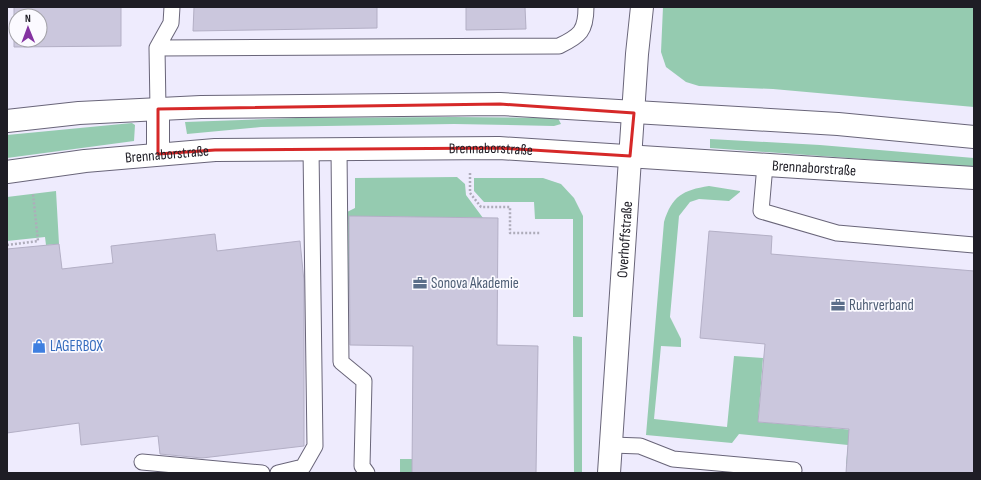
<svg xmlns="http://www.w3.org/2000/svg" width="981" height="480" font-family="'Sofia Sans Condensed',sans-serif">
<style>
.green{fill:#95cbb0}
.building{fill:#cbc7dd;stroke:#b3afc5;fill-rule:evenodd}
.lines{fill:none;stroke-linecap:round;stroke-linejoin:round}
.lane-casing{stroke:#696579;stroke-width:17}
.street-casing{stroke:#696579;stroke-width:24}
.secondary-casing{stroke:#696579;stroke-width:24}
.path{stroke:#aeacba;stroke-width:2.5;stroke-dasharray:2 2;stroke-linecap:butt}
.lane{stroke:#fff;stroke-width:15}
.street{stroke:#fff;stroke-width:22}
.secondary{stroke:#fff;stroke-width:22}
.marked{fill:none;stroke:#d62828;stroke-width:3;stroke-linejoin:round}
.labels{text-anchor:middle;stroke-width:3.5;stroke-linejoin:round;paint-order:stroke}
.street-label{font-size:15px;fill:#1e1d25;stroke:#fbfaff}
.service-label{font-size:15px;fill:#4e5e75;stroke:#fbfaff;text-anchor:start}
.shop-label{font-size:15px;fill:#366cbe;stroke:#fbfaff;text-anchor:start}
</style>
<rect width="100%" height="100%" fill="#eeebfd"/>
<path class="green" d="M 663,7 L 974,7 L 974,107 L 773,89 L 699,86 L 686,82 L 666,67 L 661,52 Z
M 453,117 L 558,118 L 561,124 L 554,126 L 454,124 L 261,127 L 187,134 L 185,122 L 296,118 Z
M 132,123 L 135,125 L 134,141 L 7,158 L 7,135 Z
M 710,139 L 820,145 L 974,158 L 974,167 L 710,148 Z
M 457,177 L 465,184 L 466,195 L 483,218 L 349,216 L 348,345 L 345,213 L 355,208 L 355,178 Z
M 474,178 L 543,178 L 561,184 L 574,198 L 583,216 L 583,317 L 573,317 L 573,219 L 535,219 L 534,202 L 484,202 L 474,191 Z
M 709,186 L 740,191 L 740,192 L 729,201 L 699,199 L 690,202 L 679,216 L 670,317 L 681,339 L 681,347 L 661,346 L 654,419 L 727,427 L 734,356 L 763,358 L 758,422 L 974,440 L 961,473 L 846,464 L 848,445 L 739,434 L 732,443 L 646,435 L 664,222 C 672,196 683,190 709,186 Z
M 56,191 L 59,244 L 46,245 L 45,237 L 7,241 L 7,197 Z
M 573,336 L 582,337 L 582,473 L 574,473 Z
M 400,459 L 412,459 L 412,473 L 400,473 Z"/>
<path class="building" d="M 14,7 L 121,7 L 121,46 L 14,47 ZM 16,16 L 40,16 L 40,40 L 16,40 Z
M 194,7 L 377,7 L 377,28 L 193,31 Z
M 466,7 L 525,7 L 526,29 L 466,30 Z
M 349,216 L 498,218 L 497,345 L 538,346 L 536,473 L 412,473 L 413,346 L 350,345 Z
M 709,231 L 772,236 L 771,254 L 974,271 L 974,473 L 846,473 L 849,429 L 758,422 L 765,344 L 700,338 Z
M 215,234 L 217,251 L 300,241 L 304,281 L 304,446 L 202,458 L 160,454 L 158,436 L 81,445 L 79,423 L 7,433 L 7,249 L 59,244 L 62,269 L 113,263 L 111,246 Z"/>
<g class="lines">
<defs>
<path id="lane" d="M 157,48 L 559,46 C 580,36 586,31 586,7
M 158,109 L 157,48 L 171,23 L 172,7
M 339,149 L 341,362 L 364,381 L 362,466 L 367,473
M 765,165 L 761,211 L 837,233 L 974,245
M 612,445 L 640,446 L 673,459 L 794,470 L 793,473
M 142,462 L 262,473
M 278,473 L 303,467 L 315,446 L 311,149"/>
<g id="street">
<path id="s1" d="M 609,473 L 637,54 L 642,7"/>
</g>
<g id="secondary">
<path d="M 7,121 L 79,113 L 201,107 L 500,104 L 838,124 L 974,137"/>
<path d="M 158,154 L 158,109"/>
<path id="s2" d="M 7,172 L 85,161 L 215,150 L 499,148 L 974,178"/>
</g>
</defs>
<use href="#lane" class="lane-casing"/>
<use href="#street" class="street-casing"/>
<use href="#secondary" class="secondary-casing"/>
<path class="path" d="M 470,173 L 470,193 L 481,207 L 510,207 L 510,233 L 540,233
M 7,245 L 38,241 L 33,194"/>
<use href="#lane" class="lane"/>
<use href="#street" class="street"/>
<use href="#secondary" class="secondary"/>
</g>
<path class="marked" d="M 500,104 L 634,113 L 630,156 L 499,148 L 215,150 L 158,154 L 158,109 Z"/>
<defs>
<symbol id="office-bare" viewBox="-9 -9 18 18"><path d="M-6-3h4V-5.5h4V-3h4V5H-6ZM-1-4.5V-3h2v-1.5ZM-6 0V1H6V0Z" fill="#5c6f8a" stroke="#fbfaff" stroke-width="2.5" paint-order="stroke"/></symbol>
<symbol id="shop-bare" viewBox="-9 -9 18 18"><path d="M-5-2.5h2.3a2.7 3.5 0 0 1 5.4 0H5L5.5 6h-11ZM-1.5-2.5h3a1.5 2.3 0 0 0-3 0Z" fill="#3f7fe0" stroke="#fbfaff" stroke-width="2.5" paint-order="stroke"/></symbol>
</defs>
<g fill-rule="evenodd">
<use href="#office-bare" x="410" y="273" width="20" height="20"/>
<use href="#office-bare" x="828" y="295" width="20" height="20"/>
<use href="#shop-bare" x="29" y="336" width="20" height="20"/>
</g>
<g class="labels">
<g class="street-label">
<text dy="5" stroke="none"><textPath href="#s2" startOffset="485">Brennaborstraße</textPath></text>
<text dy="5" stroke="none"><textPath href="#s2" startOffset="161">Brennaborstraße</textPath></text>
<text dy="5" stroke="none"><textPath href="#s2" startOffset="809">Brennaborstraße</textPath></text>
<text dy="5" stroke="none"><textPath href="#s1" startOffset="234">Overhoffstraße</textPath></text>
</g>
<g class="service-label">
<text x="431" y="288">Sonova Akademie</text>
<text x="849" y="310">Ruhrverband</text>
</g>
<g class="shop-label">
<text x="50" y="351">LAGERBOX</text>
</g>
</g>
<rect width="981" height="480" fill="none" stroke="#1e1d25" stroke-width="16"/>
<g transform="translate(28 28) rotate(359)"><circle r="19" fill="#fbfaff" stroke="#a3a2a8"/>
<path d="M0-3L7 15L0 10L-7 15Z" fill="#8432a1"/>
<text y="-6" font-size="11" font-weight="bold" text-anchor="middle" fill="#1e1d25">N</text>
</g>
</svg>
